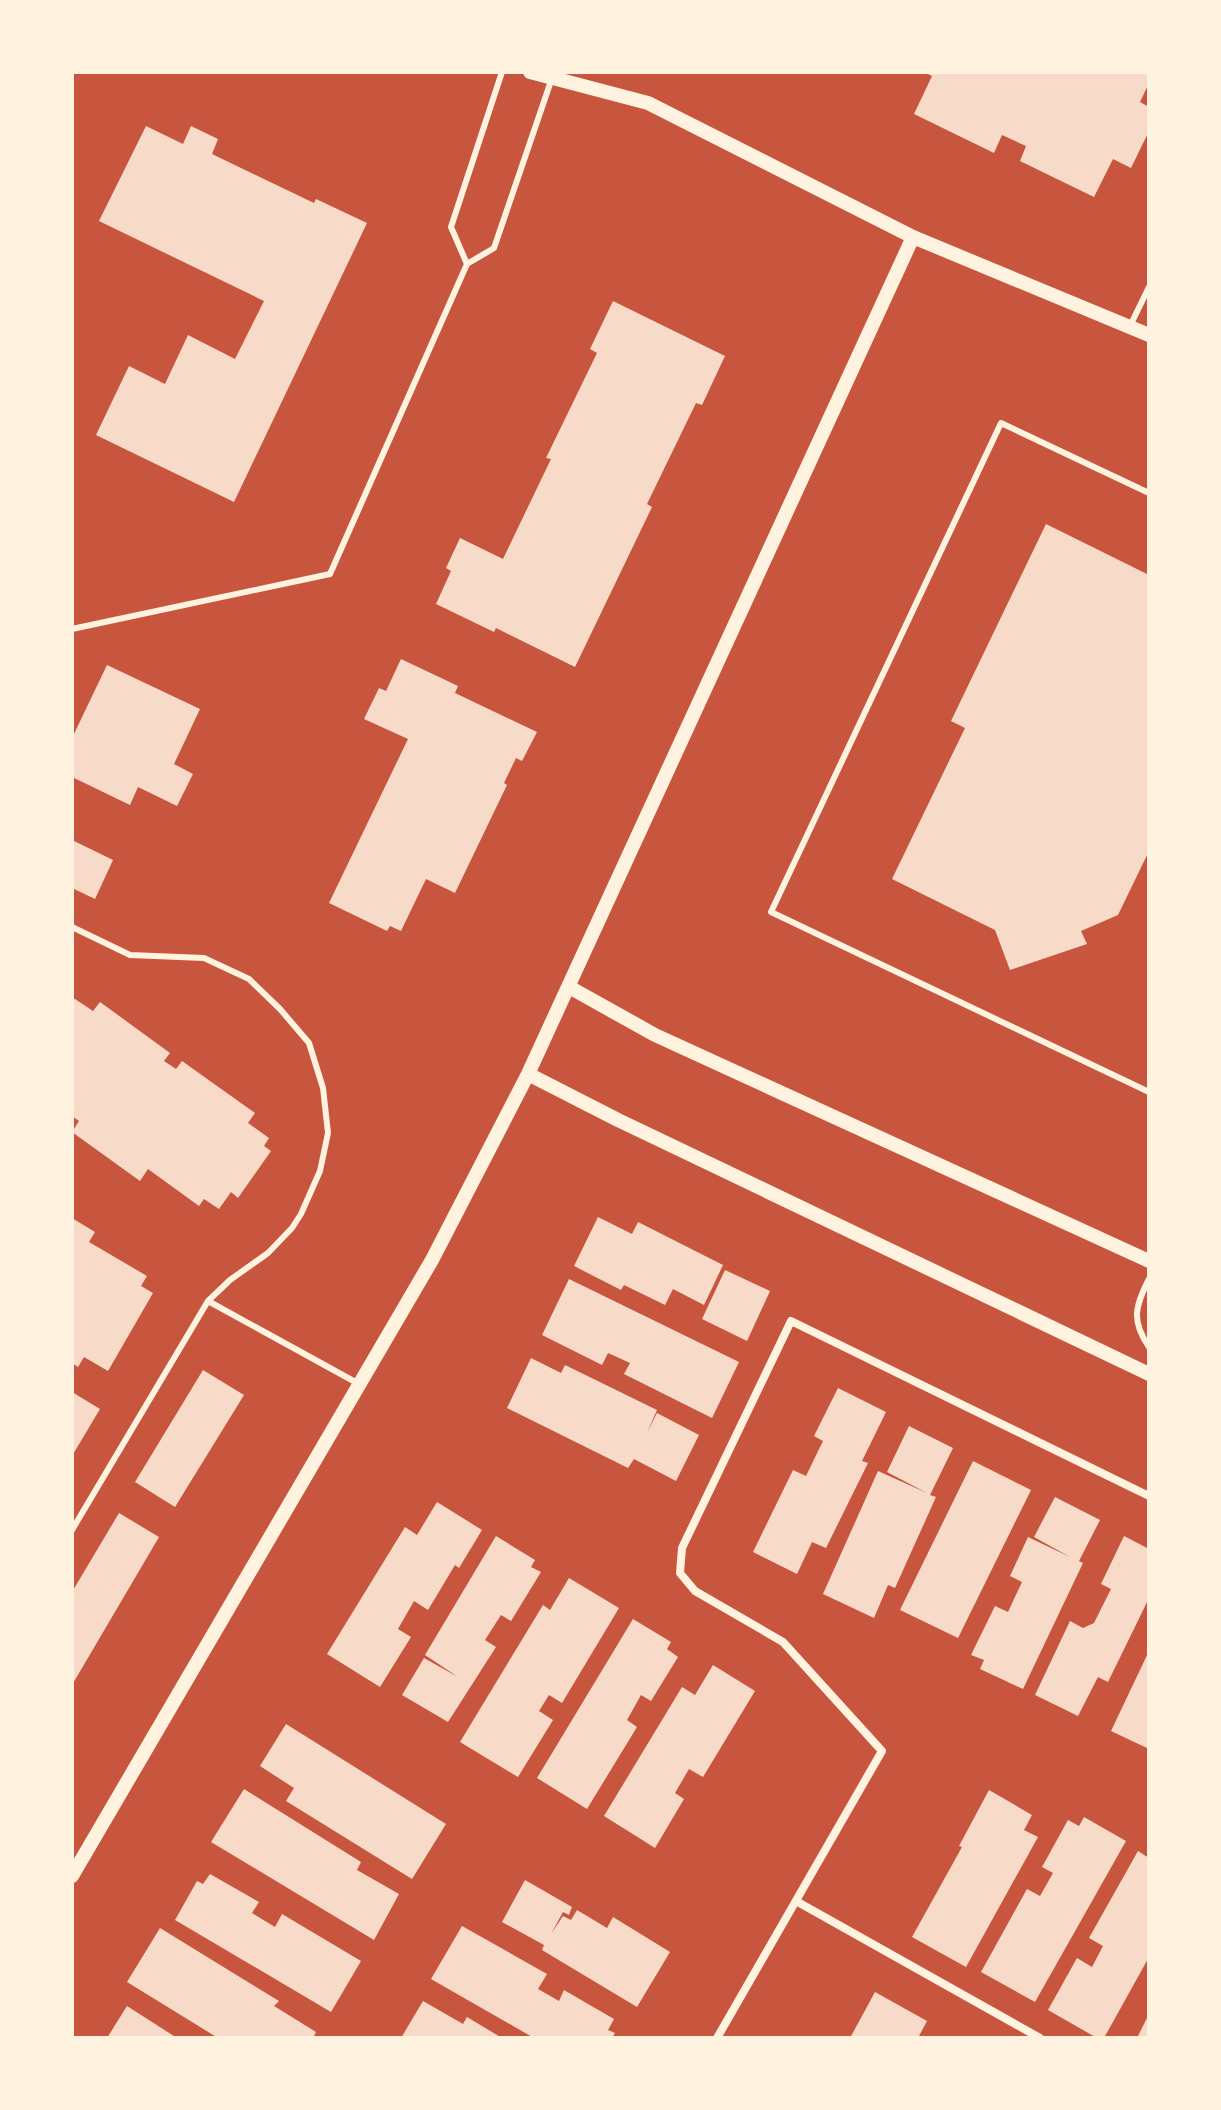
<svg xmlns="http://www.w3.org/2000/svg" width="1221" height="2110" font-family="'Exo 2',sans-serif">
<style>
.building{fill:#f7dbc8}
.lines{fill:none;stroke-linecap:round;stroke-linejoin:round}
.service{stroke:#fff3e0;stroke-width:6}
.minor{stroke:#fff3e0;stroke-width:8}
.tertiary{stroke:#fff3e0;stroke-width:14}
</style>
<rect width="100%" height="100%" fill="#c8553d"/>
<path class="building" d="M 924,72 L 1149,72 L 1149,83 L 1140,102 L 1149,107 L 1149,131 L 1131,168 L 1113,159 L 1094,197 L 1020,161 L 1026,146 L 1002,135 L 994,153 L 914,114 L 932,76 Z
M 146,126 L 183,144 L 191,126 L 218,139 L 212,154 L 314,203 L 316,199 L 367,223 L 234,502 L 96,435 L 129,366 L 165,384 L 188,335 L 235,359 L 264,301 L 99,221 Z
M 613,301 L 725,356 L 702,405 L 696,403 L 647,504 L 652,507 L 575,667 L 496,628 L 494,632 L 436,604 L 451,571 L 446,568 L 460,538 L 503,559 L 551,459 L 546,458 L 597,353 L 590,349 Z
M 1046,524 L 1149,575 L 1149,851 L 1118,915 L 1081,931 L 1087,944 L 1010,970 L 995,930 L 892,879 L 965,728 L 951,721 Z
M 401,659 L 458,686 L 455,693 L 537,732 L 522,761 L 516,758 L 504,783 L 507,785 L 455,893 L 426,879 L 401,931 L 390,926 L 387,931 L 329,903 L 408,739 L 364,719 L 379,688 L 386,691 Z
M 107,665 L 200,709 L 174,764 L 193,774 L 177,806 L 138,787 L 130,805 L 72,777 L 72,738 Z
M 72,840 L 113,860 L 95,899 L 72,888 Z
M 72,997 L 93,1011 L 100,1002 L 170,1053 L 164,1061 L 176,1069 L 182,1061 L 255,1113 L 248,1123 L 269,1138 L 264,1146 L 271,1151 L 238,1198 L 231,1192 L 219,1209 L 204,1199 L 199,1206 L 148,1169 L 140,1181 L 72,1132 L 79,1121 L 72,1116 Z
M 598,1217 L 632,1234 L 638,1222 L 723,1265 L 704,1305 L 673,1289 L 665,1305 L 624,1285 L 621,1290 L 574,1266 Z
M 72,1218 L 95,1232 L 89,1242 L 147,1276 L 141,1286 L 153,1293 L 108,1371 L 84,1357 L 78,1367 L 72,1363 Z
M 725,1270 L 770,1291 L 747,1341 L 702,1319 Z
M 569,1279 L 739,1362 L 712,1418 L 624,1374 L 630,1363 L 608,1353 L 602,1365 L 542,1335 Z
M 531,1358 L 561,1373 L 565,1365 L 657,1410 L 647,1433 L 657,1413 L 699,1435 L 676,1481 L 634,1459 L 628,1468 L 507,1408 Z
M 203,1370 L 244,1395 L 175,1507 L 135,1482 Z
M 838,1388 L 886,1412 L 862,1461 L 868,1463 L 826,1548 L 812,1542 L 797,1574 L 753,1552 L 793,1470 L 806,1476 L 823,1441 L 814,1436 Z
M 72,1392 L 100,1409 L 72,1456 Z
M 909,1426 L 953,1448 L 930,1495 L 936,1497 L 895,1588 L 888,1585 L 874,1618 L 823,1594 L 878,1471 L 927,1493 L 887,1472 Z
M 973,1461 L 1031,1490 L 958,1638 L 900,1610 Z
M 1055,1497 L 1100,1520 L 1079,1561 L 1083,1563 L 1023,1689 L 980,1669 L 984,1660 L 971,1655 L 995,1606 L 1008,1612 L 1022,1582 L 1010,1576 L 1028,1537 L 1070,1557 L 1034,1537 Z
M 437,1502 L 482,1530 L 459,1568 L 455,1565 L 428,1610 L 414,1601 L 398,1629 L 411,1637 L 380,1687 L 327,1654 L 405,1527 L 417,1535 Z
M 119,1513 L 159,1537 L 72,1685 L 72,1592 Z
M 496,1536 L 535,1560 L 531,1567 L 541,1572 L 511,1621 L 501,1615 L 485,1640 L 496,1647 L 448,1722 L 402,1695 L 424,1658 L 458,1677 L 425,1655 Z
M 1124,1536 L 1149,1549 L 1149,1598 L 1108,1682 L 1098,1677 L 1078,1716 L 1035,1695 L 1070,1621 L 1083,1628 L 1094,1623 L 1111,1589 L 1101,1584 Z
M 569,1578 L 619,1608 L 562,1703 L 549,1695 L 539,1711 L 553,1720 L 518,1777 L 460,1742 L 543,1605 L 550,1610 Z
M 633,1619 L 671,1642 L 667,1649 L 678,1657 L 651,1701 L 641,1695 L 627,1720 L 637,1727 L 587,1809 L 537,1778 Z
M 1149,1651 L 1149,1749 L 1111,1731 Z
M 713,1665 L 755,1691 L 703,1777 L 689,1769 L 675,1793 L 684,1799 L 655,1848 L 604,1816 L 682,1687 L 695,1695 Z
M 286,1724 L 446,1824 L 412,1879 L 286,1801 L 294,1788 L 260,1766 Z
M 244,1789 L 361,1862 L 357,1870 L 399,1894 L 374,1940 L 211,1842 Z
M 989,1790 L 1032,1815 L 1024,1830 L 1038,1837 L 966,1967 L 912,1937 L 962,1847 L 959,1846 Z
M 1084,1817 L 1126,1841 L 1035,2002 L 981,1972 L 1027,1889 L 1040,1896 L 1053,1873 L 1042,1867 L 1068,1820 L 1079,1826 Z
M 1138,1851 L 1149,1858 L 1149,1957 L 1104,2038 L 1097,2038 L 1048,2010 L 1077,1958 L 1092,1967 L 1103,1946 L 1089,1938 Z
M 210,1874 L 259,1902 L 252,1913 L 275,1927 L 282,1914 L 361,1961 L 331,2012 L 175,1920 L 197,1881 L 203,1884 Z
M 525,1880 L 572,1907 L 569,1915 L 563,1912 L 551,1934 L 563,1916 L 571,1920 L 577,1910 L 607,1928 L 613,1917 L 670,1952 L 637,2007 L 542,1950 L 544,1945 L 502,1922 Z
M 462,1926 L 547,1974 L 538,1989 L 559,2001 L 564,1990 L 614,2019 L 608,2030 L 615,2033 L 612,2038 L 534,2038 L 431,1979 Z
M 160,1928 L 279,2001 L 274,2006 L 316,2032 L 313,2038 L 218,2038 L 127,1982 Z
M 875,1992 L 927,2021 L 918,2038 L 850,2038 Z
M 423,2001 L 463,2024 L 467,2017 L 502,2038 L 401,2038 Z
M 127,2006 L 177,2038 L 107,2038 Z
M 1149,2014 L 1149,2038 L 1137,2038 Z"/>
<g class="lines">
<path class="service" d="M 467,264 L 451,227 L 502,72
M 1130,326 L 1149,287
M 1149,493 L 1001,423 L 771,912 L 1149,1092
M 72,629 L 330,574 L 467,264 L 494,248 L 552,78
M 72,927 L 130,955 L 204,958 L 249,979 L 280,1009 L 309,1043 L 323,1088 L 328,1133 L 320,1171 L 301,1214 L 292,1228 L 268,1253 L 230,1280 L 208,1301 L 72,1530
M 1149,1279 C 1135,1306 1131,1321 1149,1347
M 208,1301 L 359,1384"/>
<path class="minor" d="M 796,1901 L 1040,2038
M 717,2038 L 882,1751 L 783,1642 L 695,1591 L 680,1573 L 682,1548 L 791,1321 L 1149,1496"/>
<path class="tertiary" d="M 530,72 L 648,103 L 913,237 L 1149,335
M 569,987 L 655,1035 L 1149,1261
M 528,1074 L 618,1120 L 1149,1374
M 72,1876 L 432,1260 L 528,1074 L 913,237"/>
</g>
<rect width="1221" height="2110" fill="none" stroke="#fff3e0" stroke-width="148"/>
</svg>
